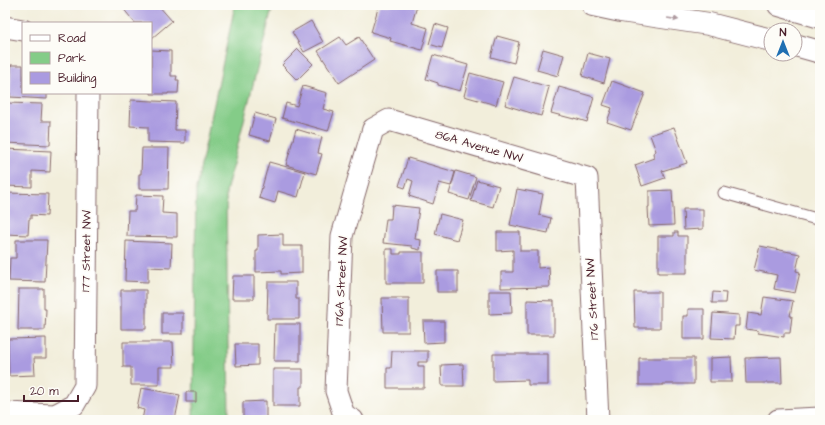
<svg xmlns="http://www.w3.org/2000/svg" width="825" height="425" font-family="'Architects Daughter',sans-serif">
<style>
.green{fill:#84cc88;stroke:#67765a}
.building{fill:#aa9be0}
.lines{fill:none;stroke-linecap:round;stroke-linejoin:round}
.service-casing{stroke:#856769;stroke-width:13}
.minor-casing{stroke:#856769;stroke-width:23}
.secondary-casing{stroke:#856769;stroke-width:24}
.service{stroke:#fff;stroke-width:11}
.minor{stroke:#fff;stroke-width:21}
.secondary{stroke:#fff;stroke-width:22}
.oneway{fill:#ae9aa0}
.labels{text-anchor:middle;stroke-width:3.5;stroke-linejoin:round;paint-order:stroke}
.street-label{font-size:12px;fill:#4a1f2b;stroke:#fdfcf7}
</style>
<rect width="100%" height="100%" fill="#fdfcf7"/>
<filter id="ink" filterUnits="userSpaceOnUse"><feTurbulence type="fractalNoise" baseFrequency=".025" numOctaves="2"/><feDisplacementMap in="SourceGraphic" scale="8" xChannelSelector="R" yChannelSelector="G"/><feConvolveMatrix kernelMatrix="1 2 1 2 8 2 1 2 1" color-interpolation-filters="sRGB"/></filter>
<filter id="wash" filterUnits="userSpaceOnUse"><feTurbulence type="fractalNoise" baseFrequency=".012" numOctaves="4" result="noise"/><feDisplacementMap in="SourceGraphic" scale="16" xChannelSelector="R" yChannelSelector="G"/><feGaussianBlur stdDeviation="0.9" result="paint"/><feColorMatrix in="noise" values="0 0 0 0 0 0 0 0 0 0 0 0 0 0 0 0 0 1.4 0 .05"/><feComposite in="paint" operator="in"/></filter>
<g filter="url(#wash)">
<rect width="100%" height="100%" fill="#f2eedb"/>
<path class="green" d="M 235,5 L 273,5 L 226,192 L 229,420 L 193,420 L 196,189 Z"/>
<g id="blocks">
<path class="building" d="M 124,5 L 158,5 L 172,21 L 152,38 L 151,37 L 151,23 L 135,23 L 122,7 Z
M 379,5 L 414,5 L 417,6 L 412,23 L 428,28 L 422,50 L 390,41 L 391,38 L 371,32 Z
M 311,21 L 323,42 L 304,52 L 292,32 Z
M 435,24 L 448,28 L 442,48 L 429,44 Z
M 497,36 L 519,42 L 514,63 L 491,57 Z
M 340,37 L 346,45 L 359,37 L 374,60 L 339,83 L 318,51 Z
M 298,49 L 313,64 L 297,80 L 282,65 Z
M 543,49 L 564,55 L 558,76 L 537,70 Z
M 151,50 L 171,51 L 171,76 L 177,76 L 176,80 L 179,80 L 178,93 L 168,93 L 168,94 L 151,94 Z
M 588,53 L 610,59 L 604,83 L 582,76 Z
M 433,55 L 468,65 L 460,91 L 438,85 L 438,83 L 426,79 Z
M 5,63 L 10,64 L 10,73 L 5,73 Z
M 11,65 L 23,65 L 23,93 L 47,93 L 47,99 L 10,97 Z
M 470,73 L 503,82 L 496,105 L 464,96 Z
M 514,77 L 549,87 L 541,116 L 505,105 Z
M 612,81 L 645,93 L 631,130 L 607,122 L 612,108 L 603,105 Z
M 303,86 L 327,93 L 323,109 L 334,112 L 328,131 L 282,118 L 286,103 L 297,106 Z
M 559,87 L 594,97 L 587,122 L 574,118 L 574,119 L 551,113 Z
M 131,100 L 176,102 L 175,130 L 185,130 L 185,143 L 148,142 L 148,127 L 130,126 Z
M 6,103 L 42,104 L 41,121 L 51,121 L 50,145 L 5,143 Z
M 255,113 L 276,119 L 270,141 L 249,135 Z
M 674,127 L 687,163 L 662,171 L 665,178 L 642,186 L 635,165 L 654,158 L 653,153 L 656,151 L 650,135 Z
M 296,129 L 322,137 L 318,153 L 322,154 L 316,174 L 286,165 Z
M 142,148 L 169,148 L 168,189 L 139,189 L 139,174 L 141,174 Z
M 5,149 L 51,151 L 50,172 L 32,171 L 32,187 L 5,186 Z
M 408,158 L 455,172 L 451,186 L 439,183 L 433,204 L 409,196 L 413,181 L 408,179 L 405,188 L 399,186 Z
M 269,162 L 305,172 L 298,197 L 278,191 L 275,203 L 259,198 Z
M 456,171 L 476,177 L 469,200 L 449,194 Z
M 477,180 L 499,186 L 493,207 L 471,201 Z
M 517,189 L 543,194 L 539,215 L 551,218 L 548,233 L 510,225 Z
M 672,190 L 674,225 L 649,226 L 648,207 L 649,207 L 649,191 Z
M 5,193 L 48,194 L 47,216 L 31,215 L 31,219 L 29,219 L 28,235 L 5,234 Z
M 136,195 L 163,196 L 162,213 L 177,214 L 177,237 L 127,236 L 128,211 L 135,211 Z
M 392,205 L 419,208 L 415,239 L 421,240 L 420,250 L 412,248 L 412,246 L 383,243 L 386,219 L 391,219 Z
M 683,209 L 703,209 L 703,229 L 684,230 Z
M 440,214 L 463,220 L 457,240 L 435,234 Z
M 497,232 L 520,232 L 520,251 L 538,251 L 538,268 L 549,267 L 550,287 L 501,288 L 501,272 L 513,272 L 513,250 L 497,251 Z
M 674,232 L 678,232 L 678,236 L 687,236 L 687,273 L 658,273 L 658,236 L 674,236 Z
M 283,234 L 283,246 L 302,246 L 302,273 L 281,274 L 281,271 L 256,272 L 256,251 L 258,251 L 258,235 Z
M 16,240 L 47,240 L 45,282 L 9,281 L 10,258 L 16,258 Z
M 126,241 L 172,243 L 171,268 L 148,267 L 148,282 L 125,281 Z
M 760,246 L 800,254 L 796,271 L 800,272 L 795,293 L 774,289 L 777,275 L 754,270 Z
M 386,249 L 393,249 L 393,254 L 401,254 L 401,252 L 423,252 L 423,283 L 386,283 Z
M 437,271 L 458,271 L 458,292 L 437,292 Z
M 233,276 L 254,276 L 254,299 L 232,299 Z
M 268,282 L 296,282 L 296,299 L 299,299 L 299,319 L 267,319 Z
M 19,289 L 44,289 L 44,309 L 46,309 L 45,330 L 18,330 Z
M 121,290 L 146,290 L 146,329 L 121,329 Z
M 489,291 L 511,291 L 512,313 L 489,314 Z
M 634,292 L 660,292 L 660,328 L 635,328 Z
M 713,292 L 726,293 L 725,303 L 712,303 Z
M 764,297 L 793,301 L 790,316 L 792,316 L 790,333 L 784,333 L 784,337 L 758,333 L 759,331 L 746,329 L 748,313 L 761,315 Z
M 382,298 L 409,298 L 409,332 L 383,332 Z
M 527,300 L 554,301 L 554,335 L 527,335 Z
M 688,309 L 704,309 L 704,339 L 683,339 L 683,316 L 688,316 Z
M 162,313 L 183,313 L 183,334 L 162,334 Z
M 713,313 L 739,315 L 739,326 L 735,326 L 734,339 L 711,338 Z
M 423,321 L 444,321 L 444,342 L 424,343 Z
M 275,324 L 300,324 L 300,361 L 274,361 Z
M 46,338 L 46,358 L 34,358 L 35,375 L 9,376 L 8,339 Z
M 123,342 L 173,342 L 174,367 L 159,367 L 159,385 L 131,385 L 131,367 L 123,367 Z
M 235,344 L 258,344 L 258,365 L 236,366 Z
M 392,351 L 428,351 L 428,362 L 418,362 L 418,366 L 424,366 L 424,388 L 387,388 L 387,368 L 391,368 Z
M 493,354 L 548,354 L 548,385 L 528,385 L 528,380 L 493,381 Z
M 731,357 L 732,382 L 710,382 L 710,358 Z
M 781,357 L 782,383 L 746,383 L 745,358 Z
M 639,358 L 694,358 L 694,384 L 663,384 L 663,385 L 639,385 Z
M 463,364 L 464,386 L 442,386 L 441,365 Z
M 273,369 L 303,369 L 303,387 L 300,387 L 300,406 L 273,406 Z
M 141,388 L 180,395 L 175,420 L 166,419 L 165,420 L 142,420 L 144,410 L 137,408 Z
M 186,392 L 196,392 L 196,402 L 186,402 Z
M 266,401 L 266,418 L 243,418 L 243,402 Z"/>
</g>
</g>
<g filter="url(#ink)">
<use href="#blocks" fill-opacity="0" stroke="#856769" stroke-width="1"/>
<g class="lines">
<defs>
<path id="service" d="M 724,193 L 820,220"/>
<path id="minor" d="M 5,27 L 23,30
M 5,413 L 55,415 L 74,405 L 85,386 L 88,93
M 353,420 L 344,415 L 336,391 L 342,236 L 373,129 L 389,120 L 587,178 L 598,420
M 778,420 L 820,418"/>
<path id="secondary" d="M 593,5 L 621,11 L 709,24 L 771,40
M 779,5 L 820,17
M 795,45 L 820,52"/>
</defs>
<use href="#service" class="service-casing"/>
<use href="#minor" class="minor-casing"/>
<use href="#secondary" class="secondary-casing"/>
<use href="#service" class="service"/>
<use href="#minor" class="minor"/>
<use href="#secondary" class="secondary"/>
</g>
<defs><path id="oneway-solid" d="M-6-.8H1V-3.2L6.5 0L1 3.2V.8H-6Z"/></defs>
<use class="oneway" href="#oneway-solid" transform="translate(673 19) rotate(9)"/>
</g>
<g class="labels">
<g class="street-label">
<text transform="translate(479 146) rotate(16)" y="4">86A Avenue NW</text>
<text transform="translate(86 251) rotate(-89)" y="4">177 Street NW</text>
<text transform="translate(341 281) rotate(-87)" y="4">176A Street NW</text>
<text transform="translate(592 299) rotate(-93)" y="4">176 Street NW</text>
</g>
</g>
<rect width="825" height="425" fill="none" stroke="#fdfcf7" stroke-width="20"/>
<rect x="22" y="22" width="130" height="72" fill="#fdfcf7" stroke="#b5a4a5"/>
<rect x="30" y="35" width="20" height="6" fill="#ffffff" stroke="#b5a4a5"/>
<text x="58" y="42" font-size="12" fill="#4a1f2b">Road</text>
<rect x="30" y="52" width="20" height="12" fill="#84cc88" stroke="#b5a4a5"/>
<text x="58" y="62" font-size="12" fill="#4a1f2b">Park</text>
<rect x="30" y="72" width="20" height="12" fill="#aa9be0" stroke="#b5a4a5"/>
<text x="58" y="82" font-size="12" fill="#4a1f2b">Building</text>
<g transform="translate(783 42)"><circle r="19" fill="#fdfcf7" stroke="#b5a4a5"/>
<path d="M0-3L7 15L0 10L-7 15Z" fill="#1f6fb2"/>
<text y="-6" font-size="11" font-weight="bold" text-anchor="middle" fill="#4a1f2b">N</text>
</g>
<path d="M24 395v6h54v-6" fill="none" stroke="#4a1f2b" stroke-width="2"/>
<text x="30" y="395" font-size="12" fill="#4a1f2b" stroke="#fdfcf7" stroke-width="3" paint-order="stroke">20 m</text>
</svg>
